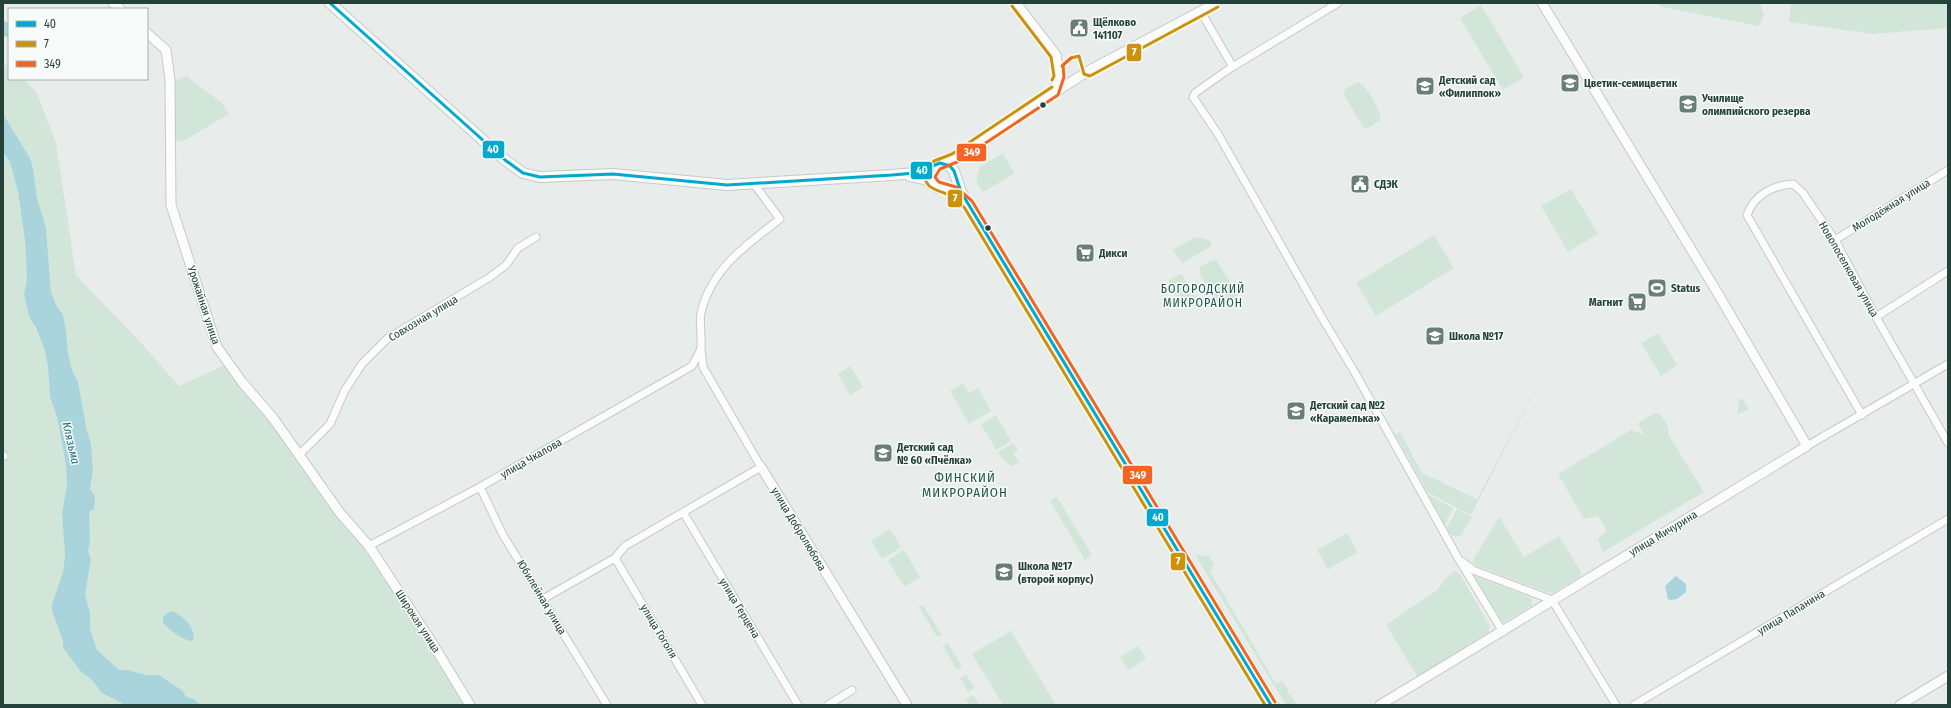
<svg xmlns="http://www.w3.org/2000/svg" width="1951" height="708" font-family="'Fira Sans Condensed',sans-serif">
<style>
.green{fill:#d1e6d8;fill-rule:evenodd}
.water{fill:#a9d4db}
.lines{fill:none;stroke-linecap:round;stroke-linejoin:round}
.minor-casing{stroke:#c5cac8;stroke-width:9}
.tertiary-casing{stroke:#c5cac8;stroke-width:11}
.secondary-casing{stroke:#c3cbc8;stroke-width:12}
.minor{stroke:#fcfcfc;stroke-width:7}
.tertiary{stroke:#fcfcfc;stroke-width:9}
.secondary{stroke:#fcfcfc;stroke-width:10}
.bus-1-casing{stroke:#f7fbf9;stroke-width:6}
.bus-2-casing{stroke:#f7fbf9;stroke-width:6}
.bus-3-casing{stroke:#f7fbf9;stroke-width:6}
.bus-1{stroke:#00a9ce;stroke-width:3}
.bus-2{stroke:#cd920c;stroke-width:3}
.bus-3{stroke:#f26522;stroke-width:3}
.bus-dot{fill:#24423a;stroke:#f7fbf9;stroke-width:1.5}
.labels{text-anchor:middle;stroke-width:3;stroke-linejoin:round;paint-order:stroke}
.poi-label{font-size:11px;font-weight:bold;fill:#24423a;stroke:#f7fbf9;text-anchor:start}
.street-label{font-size:11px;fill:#24423a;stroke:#f7fbf9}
.neighbourhood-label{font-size:12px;letter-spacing:1px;fill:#1f5548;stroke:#f7fbf9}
.water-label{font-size:12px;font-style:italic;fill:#1c6f80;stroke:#f7fbf9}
.quarter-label{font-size:13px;letter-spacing:1px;fill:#1f5548;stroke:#f7fbf9}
.line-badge{stroke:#f7fbf9;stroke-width:1.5}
.badge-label{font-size:11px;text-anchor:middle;font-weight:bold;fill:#fff}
</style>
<rect width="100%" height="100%" fill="#e8edeb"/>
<path class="green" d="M 1658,3 L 1760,3 L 1764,15 L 1759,26 L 1661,7 Z
M 1791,3 L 1948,3 L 1948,28 L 1873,34 L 1789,22 Z
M 1481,5 L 1524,77 L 1503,90 L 1460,18 Z
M 3,65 L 9,65 L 9,79 L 24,79 L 37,93 L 56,143 L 76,275 L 143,345 L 179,386 L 223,366 L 269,418 L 334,512 L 366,551 L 466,705 L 201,705 L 194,699 L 186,697 L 183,691 L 159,675 L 146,675 L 128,670 L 119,670 L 97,650 L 90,628 L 90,612 L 85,595 L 91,560 L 88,551 L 90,542 L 88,518 L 90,478 L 93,469 L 91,444 L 87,431 L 78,382 L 72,370 L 68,353 L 66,331 L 63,315 L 56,305 L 51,292 L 46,228 L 37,198 L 33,168 L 30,158 L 3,114 ZM 183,617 L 192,630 L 182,638 L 174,631 Z
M 186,76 L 221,102 L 229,114 L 185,140 L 175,142 L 172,82 Z
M 1357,82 C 1365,82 1383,113 1380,120 L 1368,128 L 1364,128 L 1362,125 L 1344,95 L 1345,89 Z
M 3,152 L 10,162 L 18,192 L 25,241 L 27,279 L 24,294 L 34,325 L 45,351 L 48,367 L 50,397 L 57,417 L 66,465 L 67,484 L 62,513 L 65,555 L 63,572 L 52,604 L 63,641 L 63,648 L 81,672 L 91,679 L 102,693 L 125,705 L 3,705 Z
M 1003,153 L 1014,174 L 983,192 L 976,182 L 980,167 Z
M 1571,189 L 1598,234 L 1568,252 L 1541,206 Z
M 1434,235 L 1454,268 L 1376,316 L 1356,283 Z
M 1195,237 L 1209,240 L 1212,246 L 1182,263 L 1173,250 Z
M 1213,260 L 1217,261 L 1238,295 L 1238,297 L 1222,308 L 1218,305 L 1199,272 L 1200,267 Z
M 1181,273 L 1198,300 L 1184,308 L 1168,281 Z
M 1658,333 L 1677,365 L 1661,376 L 1641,343 Z
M 850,366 L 863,387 L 850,395 L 838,374 Z
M 1545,371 L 1471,515 L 1428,493 L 1395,434 L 1400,432 L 1422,473 L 1477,499 Z
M 963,383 L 969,393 L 978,388 L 991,411 L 969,424 L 950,391 Z
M 1742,398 L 1749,409 L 1737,415 L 1739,400 Z
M 1655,413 L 1660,414 L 1669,428 L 1668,434 L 1704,492 L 1603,552 L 1598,539 L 1607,531 L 1598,516 L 1584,519 L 1558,474 L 1631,430 L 1644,435 L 1638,423 Z
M 996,415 L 1011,441 L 996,450 L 981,424 Z
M 1013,443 L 1018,450 L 1013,453 L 1019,462 L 1012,466 L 1003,460 L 998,452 Z
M 1150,488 L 1281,705 L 1274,705 L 1240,643 L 1156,501 L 1147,490 Z
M 1427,494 L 1453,508 L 1445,525 Z
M 1057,497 L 1092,555 L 1085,560 L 1050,501 Z
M 1457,509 L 1472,517 L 1461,535 C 1454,540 1450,534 1447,528 Z
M 1499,517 L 1524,557 L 1559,536 L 1581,572 L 1581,576 L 1554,592 L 1549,593 L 1475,565 L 1472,562 Z
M 890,529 L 901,547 L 882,559 L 871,541 Z
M 1347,533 L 1358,552 L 1328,569 L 1317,550 Z
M 904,550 L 920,577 L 904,587 L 888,560 Z
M 1195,555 L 1209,556 L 1214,565 L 1210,571 L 1276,684 L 1283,681 L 1288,690 L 1287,691 L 1289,695 L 1290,694 L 1297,705 L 1286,705 Z
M 1455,571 L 1460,574 L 1489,625 L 1489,632 L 1418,677 L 1386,625 L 1437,590 L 1448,576 Z
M 1474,576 L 1529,597 L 1532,599 L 1532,606 L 1506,621 L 1502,622 Z
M 923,605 L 942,635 L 937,637 L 919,607 Z
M 1011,631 L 1056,705 L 1003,705 L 972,654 Z
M 948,643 L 962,667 L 957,670 L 943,646 Z
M 1138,646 L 1146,659 L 1128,670 L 1120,657 Z
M 966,674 L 975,688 L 968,692 L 960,678 Z
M 973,695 L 979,705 L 969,705 L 966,699 Z"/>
<path class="water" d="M 3,20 L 9,24 L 8,37 L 3,36 Z
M 3,114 L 30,158 L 33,168 L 37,198 L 46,228 L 51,292 L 56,305 L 63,315 L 66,331 L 68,353 L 72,370 L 78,382 L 87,431 L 91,444 L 93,469 L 90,489 L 95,496 L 94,509 L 89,512 L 90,542 L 88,551 L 91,559 L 85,595 L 90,612 L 90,628 L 97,650 L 119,670 L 128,670 L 146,675 L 159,675 L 183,691 L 186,697 L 194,699 L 201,705 L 125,705 L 102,693 L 91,679 L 81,672 L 63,648 L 63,641 L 52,611 L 52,604 L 63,572 L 65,555 L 62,513 L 67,484 L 66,465 L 57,417 L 50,397 L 48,367 L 45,351 L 36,328 L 29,316 L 24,294 L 27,279 L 25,241 L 18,192 L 10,162 L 3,152 Z
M 1676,576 L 1686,584 L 1686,592 L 1677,599 L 1671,600 L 1668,599 L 1665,586 Z
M 171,611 C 181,613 198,630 193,641 C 184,641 169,630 163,623 L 163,617 Z"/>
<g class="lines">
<defs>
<path id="minor" d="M 1338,3 L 1229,69 L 1195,93 L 1193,97 L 1218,134 L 1321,316 L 1354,371 L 1458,558 L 1503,632
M 1201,12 L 1233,67
M 1835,240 L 1948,170
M 1876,317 L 1948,271
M 1862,415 L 1747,215 C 1754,195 1773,185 1793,184 L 1803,193 L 1835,240 L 1876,317 L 1948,443
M 1807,446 L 1948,364
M 299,455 L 330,424 L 345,390 L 362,364 L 388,338 L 490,277 L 506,265 L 518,248 L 536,237
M 3,456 L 4,456
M 480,487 L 503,535 L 607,705
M 683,512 L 798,705
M 369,546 L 480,487 L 692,366 C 695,360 700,353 701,347 C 702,336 699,324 701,313 C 711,269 746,245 780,219 L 754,184
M 615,558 L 702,705
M 1463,562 L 1473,570 L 1552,600 L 1616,705
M 543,599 L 615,558 L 625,546 L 761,467 L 703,367 L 701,349
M 828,705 L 852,690
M 1634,705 L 1948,519"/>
<path id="tertiary" d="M 113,3 L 120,9
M 1016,3 L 1056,55 L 1059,76 L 1055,91
M 147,33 L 166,50 L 170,80 L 171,205 L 217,347 L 242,382 L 273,418 L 340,513 L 369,546 L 431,641 L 470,705
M 940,163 L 954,158 L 1088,71 L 1216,3
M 761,467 L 907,705
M 1380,705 L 1807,446 L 1717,292 L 1542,3
M 1900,705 L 1948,676"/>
<path id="secondary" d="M 330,3 L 505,160 L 523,173 L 540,177 L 613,174 L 727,185 L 892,175 L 915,173 L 940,163 L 950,166 L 954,171 L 961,192 L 1271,705
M 910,176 L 925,179 L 938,188 L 952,191 L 963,199"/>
</defs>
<use href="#minor" class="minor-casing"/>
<use href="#tertiary" class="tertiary-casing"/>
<use href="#secondary" class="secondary-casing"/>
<use href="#minor" class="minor"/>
<use href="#tertiary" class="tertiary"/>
<use href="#secondary" class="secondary"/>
<defs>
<path id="bus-1" d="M 330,3 L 505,160 L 523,173 L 540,177 L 613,174 L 727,185 L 892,175 L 915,173 L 940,163 L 950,166 L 954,171 L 961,192 L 1271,705"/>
<path id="bus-2" d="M 1012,6 L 1051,57 L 1054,76 L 1052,80
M 1062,66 L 1071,58 L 1079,56 L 1084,74 L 1090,76 L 1218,7
M 1052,87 L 952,154 L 934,161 L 925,171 C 923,189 936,189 949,195 C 955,197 960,203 964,207 L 1265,705"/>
<path id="bus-3" d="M 1071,58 L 1063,65 L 1064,77 L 1058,95 L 957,162 L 940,169 L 935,177 L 939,182 L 956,187 L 972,201 L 1275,702"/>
</defs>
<use href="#bus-1" class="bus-1-casing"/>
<use href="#bus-2" class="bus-2-casing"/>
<use href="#bus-3" class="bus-3-casing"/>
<use href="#bus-1" class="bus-1"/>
<use href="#bus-2" class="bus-2"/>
<use href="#bus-3" class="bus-3"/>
</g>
<defs>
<symbol id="civic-square" viewBox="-11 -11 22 22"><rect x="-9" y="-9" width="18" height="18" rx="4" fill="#697e78" stroke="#f7fbf9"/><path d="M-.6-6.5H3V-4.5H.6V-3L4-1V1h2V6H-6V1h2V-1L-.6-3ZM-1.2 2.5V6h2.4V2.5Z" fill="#fff"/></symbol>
<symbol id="school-square" viewBox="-11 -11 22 22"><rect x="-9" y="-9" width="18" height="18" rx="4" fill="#697e78" stroke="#f7fbf9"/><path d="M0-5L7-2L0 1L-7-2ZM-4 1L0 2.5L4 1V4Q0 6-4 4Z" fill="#fff"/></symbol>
<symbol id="university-square" viewBox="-11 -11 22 22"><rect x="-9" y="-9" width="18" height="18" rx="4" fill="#697e78" stroke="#f7fbf9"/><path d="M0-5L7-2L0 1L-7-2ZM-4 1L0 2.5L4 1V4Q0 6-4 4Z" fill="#fff"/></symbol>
<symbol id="supermarket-square" viewBox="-11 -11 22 22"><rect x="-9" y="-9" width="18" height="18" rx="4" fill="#697e78" stroke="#f7fbf9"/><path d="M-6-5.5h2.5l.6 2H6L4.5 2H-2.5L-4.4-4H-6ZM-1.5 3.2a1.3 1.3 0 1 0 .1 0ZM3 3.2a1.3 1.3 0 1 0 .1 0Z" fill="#fff"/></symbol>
<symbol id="stadium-square" viewBox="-11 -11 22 22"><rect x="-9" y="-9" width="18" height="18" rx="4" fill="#697e78" stroke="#f7fbf9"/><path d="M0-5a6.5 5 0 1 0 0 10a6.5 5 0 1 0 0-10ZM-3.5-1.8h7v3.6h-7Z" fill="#fff"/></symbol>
</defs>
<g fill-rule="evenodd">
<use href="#civic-square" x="1068" y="17" width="22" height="22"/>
<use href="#school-square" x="1559" y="72" width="22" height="22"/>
<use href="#school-square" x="1414" y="75" width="22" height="22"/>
<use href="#university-square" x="1677" y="93" width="22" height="22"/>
<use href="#civic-square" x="1349" y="173" width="22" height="22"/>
<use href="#supermarket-square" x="1074" y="242" width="22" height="22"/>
<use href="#stadium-square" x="1646" y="277" width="22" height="22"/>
<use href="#supermarket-square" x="1626" y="291" width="22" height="22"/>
<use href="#school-square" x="1424" y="325" width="22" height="22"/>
<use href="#school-square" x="1285" y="400" width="22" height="22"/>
<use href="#school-square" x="872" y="442" width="22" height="22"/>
<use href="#school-square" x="993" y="561" width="22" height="22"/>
</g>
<g class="bus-dot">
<circle cx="1043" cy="105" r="3.5"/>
<circle cx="988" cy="228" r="3.5"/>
</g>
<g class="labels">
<g class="poi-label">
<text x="1093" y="26">Щёлково<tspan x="1093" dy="13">141107</tspan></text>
<text x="1439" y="84">Детский сад<tspan x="1439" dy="13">«Филиппок»</tspan></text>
<text x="1584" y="87">Цветик-семицветик</text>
<text x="1702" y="102">Училище<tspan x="1702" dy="13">олимпийского резерва</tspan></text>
<text x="1374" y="188">СДЭК</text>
<text x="1099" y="257">Дикси</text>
<text x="1671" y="292">Status</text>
<text x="1623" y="306" text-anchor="end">Магнит</text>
<text x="1449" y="340">Школа №17</text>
<text x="1310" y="409">Детский сад №2<tspan x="1310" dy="13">«Карамелька»</tspan></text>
<text x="897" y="451">Детский сад<tspan x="897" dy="13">№ 60 «Пчёлка»</tspan></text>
<text x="1018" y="570">Школа №17<tspan x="1018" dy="13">(второй корпус)</tspan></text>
</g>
<g class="street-label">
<text transform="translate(1891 205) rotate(-32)" y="4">Молодёжная улица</text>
<text transform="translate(1849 269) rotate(60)" y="4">Новопоселковая улица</text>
<text transform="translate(204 305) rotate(72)" y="4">Урожайная улица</text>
<text transform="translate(423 318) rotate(-31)" y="4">Совхозная улица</text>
<text transform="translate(531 458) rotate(-30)" y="4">улица Чкалова</text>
<text transform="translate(799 529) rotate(59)" y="4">улица Добролюбова</text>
<text transform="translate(1663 533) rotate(-31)" y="4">улица Мичурина</text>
<text transform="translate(542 597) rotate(59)" y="4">Юбилейная улица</text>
<text transform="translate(740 608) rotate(59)" y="4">улица Герцена</text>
<text transform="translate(1791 612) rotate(-31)" y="4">улица Папанина</text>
<text transform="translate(418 621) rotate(57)" y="4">Широкая улица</text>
<text transform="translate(659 631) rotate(59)" y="4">улица Гоголя</text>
</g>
<g class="neighbourhood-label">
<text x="1203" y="293">БОГОРОДСКИЙ<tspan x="1203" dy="14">МИКРОРАЙОН</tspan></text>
</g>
<g class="water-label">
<text transform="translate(71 443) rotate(77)" y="4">Клязьма</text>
</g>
<g class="quarter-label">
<text x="965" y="482">ФИНСКИЙ<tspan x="965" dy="15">МИКРОРАЙОН</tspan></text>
</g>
</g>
<g class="line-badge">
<rect x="1126" y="43" width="16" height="19" rx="4" fill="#cd920c"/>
<rect x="482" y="140" width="23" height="19" rx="4" fill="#00a9ce"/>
<rect x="956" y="143" width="31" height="19" rx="4" fill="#f26522"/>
<rect x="910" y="161" width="23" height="19" rx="4" fill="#00a9ce"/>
<rect x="947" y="189" width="16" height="19" rx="4" fill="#cd920c"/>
<rect x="1122" y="465" width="31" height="20" rx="4" fill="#f26522"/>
<rect x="1146" y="508" width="23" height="19" rx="4" fill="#00a9ce"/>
<rect x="1170" y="552" width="16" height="19" rx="4" fill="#cd920c"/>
</g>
<g class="badge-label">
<text x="1134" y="56">7</text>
<text x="493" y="153">40</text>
<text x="972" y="156">349</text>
<text x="922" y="174">40</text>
<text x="955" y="202">7</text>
<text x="1138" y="479">349</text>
<text x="1158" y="521">40</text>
<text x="1178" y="565">7</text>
</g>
<rect width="1951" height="708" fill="none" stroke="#24423a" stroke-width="8"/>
<rect x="8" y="8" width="140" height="72" fill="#f7fbf9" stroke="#a3b1ad"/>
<rect x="16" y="21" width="20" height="6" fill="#00a9ce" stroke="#a3b1ad"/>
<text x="44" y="28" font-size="12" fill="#24423a">40</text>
<rect x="16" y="41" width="20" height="6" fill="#cd920c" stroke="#a3b1ad"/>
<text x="44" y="48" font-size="12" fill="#24423a">7</text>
<rect x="16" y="61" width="20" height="6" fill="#f26522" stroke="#a3b1ad"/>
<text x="44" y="68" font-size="12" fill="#24423a">349</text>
</svg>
